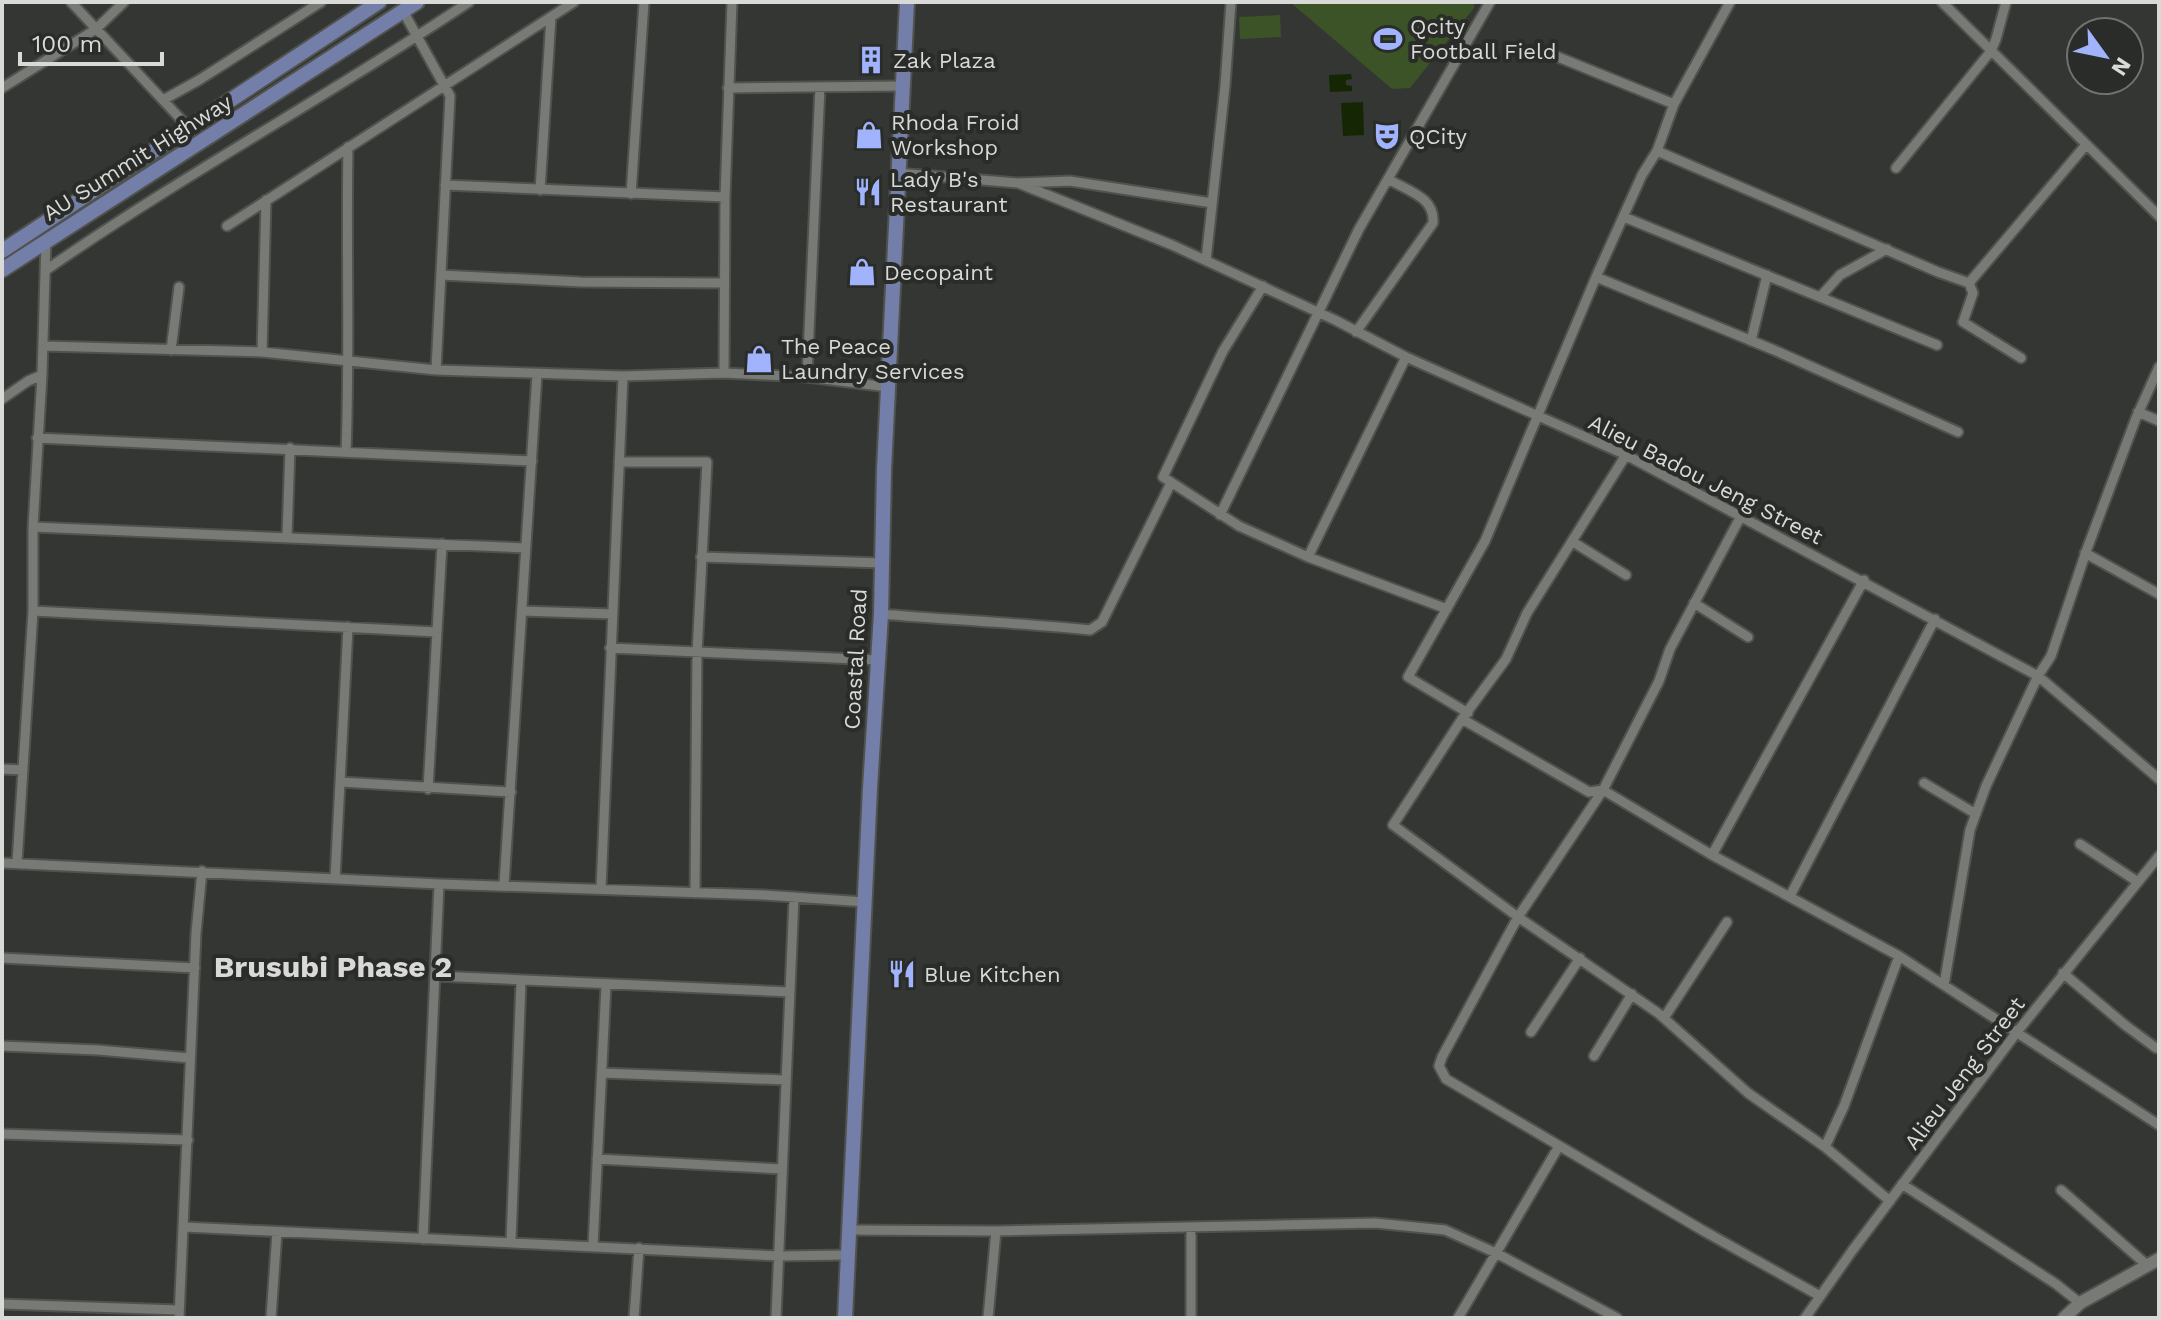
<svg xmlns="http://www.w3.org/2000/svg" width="2161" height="1320" font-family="'Work Sans',sans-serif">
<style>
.green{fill:#3c5227}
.water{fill:#152604}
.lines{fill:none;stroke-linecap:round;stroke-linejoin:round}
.minor-casing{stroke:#50524e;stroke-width:13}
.tertiary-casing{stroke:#50524e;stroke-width:16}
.primary-casing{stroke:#50524e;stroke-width:18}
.minor{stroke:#777a75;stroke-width:9}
.tertiary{stroke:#777a75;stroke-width:12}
.primary{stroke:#747fa9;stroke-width:14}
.labels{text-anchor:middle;stroke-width:8;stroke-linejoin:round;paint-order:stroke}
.poi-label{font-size:22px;fill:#d9dad8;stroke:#292c28;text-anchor:start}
.street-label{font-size:22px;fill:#d9dad8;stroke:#292c28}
.district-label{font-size:30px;font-weight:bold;fill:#d9dad8;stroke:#292c28}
</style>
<rect width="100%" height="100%" fill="#333632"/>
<path class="green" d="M 1290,2 L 1474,2 L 1474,8 L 1410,88 L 1392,89 Z
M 1280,15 L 1281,37 L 1240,39 L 1239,17 Z"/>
<path class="water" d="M 1351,74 L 1352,79 L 1346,80 L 1346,85 L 1352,86 L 1352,91 L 1330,92 L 1329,75 Z
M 1363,102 L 1364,135 L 1343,136 L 1341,103 Z"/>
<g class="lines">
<defs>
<path id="minor" d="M 71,2 L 190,129
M 1942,2 L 2159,216
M 403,11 L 450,96 L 436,370
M 1553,55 L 1674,104
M 2,88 L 96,29 L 124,2
M 728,88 L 903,86
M 163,100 L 199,80 L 321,2
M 1657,151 L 1938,272 L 1969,283 L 2085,146
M 1896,168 L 1991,51 L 1996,39 L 2006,2
M 897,173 L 1018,183 L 1070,181 L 1212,203
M 1018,183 L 1172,245 L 1335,320 L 1406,357 L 1626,455 L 2038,676 L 2159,779
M 445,185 L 725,197
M 540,190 L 551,17
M 631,194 L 644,2
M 1624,217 L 1937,345
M 227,226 L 574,2
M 1206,260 L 1225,86 L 1231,2
M 46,270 C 183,175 330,95 469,2
M 441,275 L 581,282 L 724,283
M 1596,277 L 1774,350 L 1958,432
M 1969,283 L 1973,293 L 1963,322 L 2021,358
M 1263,286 L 1223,351 L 1163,477 L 1239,526 L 1308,557 L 1447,609
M 1820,297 L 1840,275 L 1887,249
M 1356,332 L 1433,223 C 1435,197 1408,191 1388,179
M 1751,341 L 1767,275
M 44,346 L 262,352 L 436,370 L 623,376 L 724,373 L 807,377 L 888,387
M 171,350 L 179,287
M 262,352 L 266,200
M 724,373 L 725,197 L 732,2
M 807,377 L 820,87
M 2,399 L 28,381 L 42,375
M 2138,412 L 2159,421
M 37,438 L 532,461
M 346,452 C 350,350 346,248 348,147
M 1626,455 L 1527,613 L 1506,659 L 1462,719 L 1589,792 L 1603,790 L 1712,855 L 1899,956 L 2159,1125
M 619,462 L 707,462 L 697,653 L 695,893
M 1220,515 L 1359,229 L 1490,2
M 1741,516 L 1670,649 L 1659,681 L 1603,790 L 1518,917 L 1658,1013 L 1748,1093 L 1825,1147 L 1890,1201
M 33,527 L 526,548
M 287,537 L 290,448
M 1573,542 L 1626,575
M 2085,553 L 2159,594
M 701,557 L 882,563
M 1308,557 L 1406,357
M 1694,603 L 1748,637
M 33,611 L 436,632
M 522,611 L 613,614
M 881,614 C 951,620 1020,623 1090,630 L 1102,622 L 1171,483
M 610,648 L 878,660
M 1468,713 L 1408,677 L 1485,541 L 1596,277 L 1642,175 L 1657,151 L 1674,104 L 1730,2
M 1462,719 L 1393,825 L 1518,917 L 1442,1057 L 1439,1066 L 1446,1079 L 1702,1230 L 1820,1296
M 2,769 L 23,770
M 341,782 L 511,792
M 1924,783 L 1976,814
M 428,789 L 442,544
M 2080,844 L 2138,882
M 1712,855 L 1864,580
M 2,863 L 439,884 L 764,895 L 865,902
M 17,863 L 33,611 L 33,527 L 42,375 L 46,240
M 335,879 L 348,627
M 504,885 L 537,374
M 601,889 L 623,376
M 1790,896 L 1935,619
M 2,958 L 195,968
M 2063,973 L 2125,1025 L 2156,1048
M 436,976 L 790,992
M 1944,985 L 1970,830 L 1986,786 L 2038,676 L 2051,656 L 2087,549 L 2136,418 L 2159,367
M 1664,1018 L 1727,922
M 1531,1032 L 1580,958
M 2,1046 L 98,1050 L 190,1058
M 1594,1056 L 1632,994
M 602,1073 L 786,1080
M 2,1134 L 188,1140
M 1825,1147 L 1844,1106 L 1899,956
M 597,1159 L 782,1169
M 1902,1184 L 2056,1284 L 2080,1303
M 2061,1190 L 2148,1266
M 185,1227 L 779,1256 L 846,1255
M 848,1230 L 996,1231 L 1375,1223 L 1445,1230 L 1496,1253 L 1617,1318
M 423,1239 L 439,884
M 511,1241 L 521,981
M 593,1246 L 606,985
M 2,1304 L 179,1310
M 179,1318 L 196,933 L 202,871
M 271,1318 L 277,1232
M 634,1318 L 639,1248
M 776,1318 L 794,897
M 988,1318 L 996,1231
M 1191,1318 L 1191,1227
M 1458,1318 L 1559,1146
M 1805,1318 L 1852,1251 L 2017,1032 L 2159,856"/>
<path id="tertiary" d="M 2064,1318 L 2080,1303 L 2159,1259"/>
<path id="primary" d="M 2,251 L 379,2
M 2,270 L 417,2
M 845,1318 L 870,788 L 881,614 L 884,470 L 907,2"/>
</defs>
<use href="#minor" class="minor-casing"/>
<use href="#tertiary" class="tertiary-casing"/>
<use href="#primary" class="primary-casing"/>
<use href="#minor" class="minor"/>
<use href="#tertiary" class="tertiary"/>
<use href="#primary" class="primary"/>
</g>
<defs>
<symbol id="stadium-bare" viewBox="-9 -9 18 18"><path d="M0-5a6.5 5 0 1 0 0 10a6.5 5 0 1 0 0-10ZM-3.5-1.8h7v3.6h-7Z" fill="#a1b3fd" stroke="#292c28" stroke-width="2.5" paint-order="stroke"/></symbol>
<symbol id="building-bare" viewBox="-9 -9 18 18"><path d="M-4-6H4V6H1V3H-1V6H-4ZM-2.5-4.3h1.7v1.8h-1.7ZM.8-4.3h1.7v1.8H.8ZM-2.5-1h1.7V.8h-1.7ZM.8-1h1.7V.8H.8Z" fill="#a1b3fd" stroke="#292c28" stroke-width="2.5" paint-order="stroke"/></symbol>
<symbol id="shop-bare" viewBox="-9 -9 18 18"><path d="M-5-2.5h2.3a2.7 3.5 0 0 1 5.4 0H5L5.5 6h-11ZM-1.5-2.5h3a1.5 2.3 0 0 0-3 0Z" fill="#a1b3fd" stroke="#292c28" stroke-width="2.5" paint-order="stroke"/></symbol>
<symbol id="theatre-bare" viewBox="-9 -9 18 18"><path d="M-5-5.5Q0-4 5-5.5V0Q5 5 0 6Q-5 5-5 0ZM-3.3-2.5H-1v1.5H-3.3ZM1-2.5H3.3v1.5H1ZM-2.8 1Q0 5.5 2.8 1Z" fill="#a1b3fd" stroke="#292c28" stroke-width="2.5" paint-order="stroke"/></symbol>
<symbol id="restaurant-bare" viewBox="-9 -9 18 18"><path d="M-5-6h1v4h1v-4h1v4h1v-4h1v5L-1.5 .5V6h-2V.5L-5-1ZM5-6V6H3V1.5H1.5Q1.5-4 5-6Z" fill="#a1b3fd" stroke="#292c28" stroke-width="2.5" paint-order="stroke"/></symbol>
</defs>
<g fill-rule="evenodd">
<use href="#stadium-bare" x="1368" y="19" width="40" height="40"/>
<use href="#building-bare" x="851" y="40" width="40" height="40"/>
<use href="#shop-bare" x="849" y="115" width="40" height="40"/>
<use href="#theatre-bare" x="1367" y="116" width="40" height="40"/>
<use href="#restaurant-bare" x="848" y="172" width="40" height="40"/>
<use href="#shop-bare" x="842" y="252" width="40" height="40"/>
<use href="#shop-bare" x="739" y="339" width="40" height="40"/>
<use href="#restaurant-bare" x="882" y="954" width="40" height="40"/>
</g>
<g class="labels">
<g class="poi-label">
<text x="1410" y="34">Qcity<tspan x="1410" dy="25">Football Field</tspan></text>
<text x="893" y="68">Zak Plaza</text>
<text x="891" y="130">Rhoda Froid<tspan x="891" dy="25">Workshop</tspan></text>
<text x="1409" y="144">QCity</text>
<text x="890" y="187">Lady B's<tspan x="890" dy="25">Restaurant</tspan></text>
<text x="884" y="280">Decopaint</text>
<text x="781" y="354">The Peace<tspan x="781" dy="25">Laundry Services</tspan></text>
<text x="924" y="982">Blue Kitchen</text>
</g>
<g class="street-label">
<text transform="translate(137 157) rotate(-32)" y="8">AU Summit Highway</text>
<text transform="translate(1706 479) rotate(27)" y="8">Alieu Badou Jeng Street</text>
<text transform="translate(855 659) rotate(-87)" y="8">Coastal Road</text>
<text transform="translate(1964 1073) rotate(-53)" y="8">Alieu Jeng Street</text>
</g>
<g class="district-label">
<text x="333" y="977">Brusubi Phase 2</text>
</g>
</g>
<rect width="2161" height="1320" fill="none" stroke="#d9dad8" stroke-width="8"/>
<g transform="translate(2105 56) rotate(123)"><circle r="38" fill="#292c28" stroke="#6f726e" stroke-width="2"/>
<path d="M0-6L14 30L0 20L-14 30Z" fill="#a1b3fd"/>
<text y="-12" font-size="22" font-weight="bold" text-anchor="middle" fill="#d9dad8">N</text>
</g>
<path d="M20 52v12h142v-12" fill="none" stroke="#d9dad8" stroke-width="4"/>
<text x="32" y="52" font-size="24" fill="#d9dad8" stroke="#292c28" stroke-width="6" paint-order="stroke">100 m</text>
</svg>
